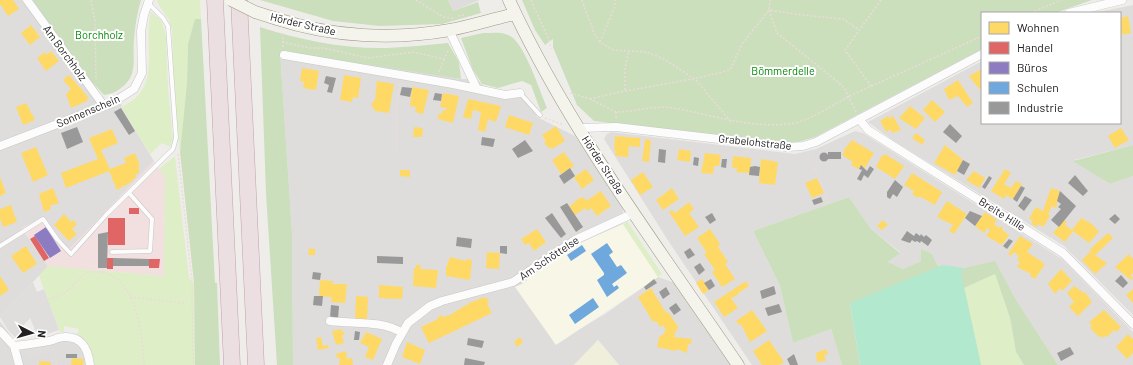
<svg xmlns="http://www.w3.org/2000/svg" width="1133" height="365" font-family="Barlow,sans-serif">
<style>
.residential{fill:#dedddb}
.commercial{fill:#f1e0df}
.education{fill:#f8f6e6}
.farmland{fill:#f0efdc}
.grass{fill:#deeec7}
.forest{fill:#cbdfbd}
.pitch{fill:#b2e8ce}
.parking{fill:#dfdedd}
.homes{fill:#ffd966}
.shops{fill:#e06666}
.offices{fill:#8e7cc3}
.schools{fill:#6fa8dc}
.industry{fill:#999}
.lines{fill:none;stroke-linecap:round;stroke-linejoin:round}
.lane-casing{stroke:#c8c7c6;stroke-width:5}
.street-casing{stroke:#c8c7c6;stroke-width:9}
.secondary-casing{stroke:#9a9a80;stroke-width:13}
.highway-casing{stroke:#c69fad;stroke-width:17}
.path{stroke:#ecdbd9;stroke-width:1.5;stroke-dasharray:2 2;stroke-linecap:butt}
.lane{stroke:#fdfcfc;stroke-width:4}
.street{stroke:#fdfcfc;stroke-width:8}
.secondary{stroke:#f4f4ec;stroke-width:12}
.highway{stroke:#ecdfe2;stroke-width:16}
.secondary-bridge-casing{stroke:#9a9a80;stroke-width:13;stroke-linecap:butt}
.secondary-bridge{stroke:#f4f4ec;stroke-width:12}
.labels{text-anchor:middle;stroke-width:4;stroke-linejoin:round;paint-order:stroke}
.street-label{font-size:11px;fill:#212121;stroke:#fff}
.park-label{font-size:11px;fill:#058808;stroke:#fff}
</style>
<rect width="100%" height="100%" fill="#efedea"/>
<path class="residential" d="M 0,0 L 22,0 L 102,109 L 122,103 L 121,107 L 154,161 L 69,250 L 26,234 L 48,266 L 0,317 Z
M 448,0 L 480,0 L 453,11 Z
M 1133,5 L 1133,145 L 1074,160 L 1110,184 L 1133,176 L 1133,315 L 1064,246 L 894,141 L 868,122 L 982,61 L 982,123 L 1120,123 L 1120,13 L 1094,13 Z
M 280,51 L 377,64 L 461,79 L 477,79 L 485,88 L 526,95 L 537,117 L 575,136 L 623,207 L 623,224 L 578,244 L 556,258 L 522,284 L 555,344 L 605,314 L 658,277 L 675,283 L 731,365 L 619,365 L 598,340 L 574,365 L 293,365 L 292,233 Z
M 855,131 L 863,133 L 1062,259 L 1133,332 L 1133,365 L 1058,365 L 1015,298 L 995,262 L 964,268 L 938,266 L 932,254 L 921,250 L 921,261 L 903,269 L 888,262 L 900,252 L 871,229 L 849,197 L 753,231 L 780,286 L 793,343 L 831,329 L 842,365 L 752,365 L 669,242 L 604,139 L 607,134 L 611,132 L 795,154 L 816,149 Z
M 0,321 L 21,350 L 68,340 L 83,346 L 86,357 L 85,365 L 0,365 Z"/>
<path class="commercial" d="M 154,161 L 165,177 L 164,276 L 48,266 L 21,228 L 44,217 L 69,249 Z"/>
<path class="education" d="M 623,224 L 658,277 L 556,345 L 515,287 L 522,284 L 556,258 L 578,244 Z"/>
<path class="farmland" d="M 598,340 L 619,365 L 574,365 Z"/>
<path class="grass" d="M 158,0 L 200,0 L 201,19 L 195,20 L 188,44 L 187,83 L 180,152 L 174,86 L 172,30 L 169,20 L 157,2 Z
M 151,12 L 161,20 L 166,35 L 168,88 L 173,140 L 170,147 L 162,143 L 150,154 L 121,107 C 164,89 142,47 151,12 Z
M 175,156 L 189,278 L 194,283 L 195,365 L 94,365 L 89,345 L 77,334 L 79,329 L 64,326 L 64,332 L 60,332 L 39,276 L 48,266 L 164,276 L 165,177 L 159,169 Z
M 627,221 L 662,274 L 658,277 L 623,224 Z
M 995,274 L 1010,318 L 1016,352 L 1024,365 L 981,365 L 964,288 Z"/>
<path class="forest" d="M 32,0 L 141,0 C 137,13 135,26 134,40 C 132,58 139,75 121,88 C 116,92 111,94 104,95 L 80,69 Z
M 260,0 L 448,0 L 453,11 L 478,2 L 481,13 L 442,24 L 380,26 L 333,21 Z
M 522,0 L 1092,0 L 1055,13 L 982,13 L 982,49 L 815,137 L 798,142 L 776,143 L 594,121 L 577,105 L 553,47 L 553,39 L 545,45 L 535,30 Z
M 195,19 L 201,19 L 215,283 L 217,283 L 220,365 L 195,365 L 194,283 L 180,152 L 187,83 L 188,44 Z
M 260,27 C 300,40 344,49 387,48 C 407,47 427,45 448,43 L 459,62 L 461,79 L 280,51 L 292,233 L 293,365 L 277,365 L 266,193 Z
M 483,33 C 493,33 505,31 513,38 C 526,49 540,91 547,108 L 541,112 L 531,85 L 522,81 L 498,88 L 482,84 L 473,70 L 461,38 Z
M 1133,145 L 1133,176 L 1110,184 L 1073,161 Z
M 849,197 L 871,229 L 900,253 L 888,262 L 903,269 L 921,261 L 921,249 L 932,254 L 938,266 L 964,268 L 995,261 L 1015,298 L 1058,365 L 1024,365 L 1016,352 L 1010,318 L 995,274 L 964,288 L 981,365 L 850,303 L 860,365 L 842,365 L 831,329 L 793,343 L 780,286 L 753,231 Z"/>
<path class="pitch" d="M 943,265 L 964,268 L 961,273 L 981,365 L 860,365 L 850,303 Z"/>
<path class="parking" d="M 33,282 L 37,292 L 44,289 L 59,330 L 38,337 L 30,318 L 21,328 L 26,333 L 18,340 L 8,330 L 0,317 Z
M 50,344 L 52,351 L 29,358 L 26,351 Z"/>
<path class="homes" d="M 0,0 L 13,0 L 19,9 L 8,16 L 0,4 Z
M 1128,16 L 1131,33 L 1120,35 L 1120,18 Z
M 31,25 L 40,37 L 30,45 L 21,33 Z
M 51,51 L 59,61 L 46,71 L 37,58 L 45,52 L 46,55 Z
M 302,68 L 319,71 L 316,90 L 303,88 L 304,82 L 300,81 Z
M 982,69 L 982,88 L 979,89 L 969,76 Z
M 69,75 L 88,97 L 87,101 L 71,108 L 66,94 L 71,89 L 63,80 Z
M 344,75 L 361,78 L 358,98 L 353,97 L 352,102 L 340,100 Z
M 958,80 L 973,103 L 967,107 L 958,96 L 949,100 L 944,89 Z
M 377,81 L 394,84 L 389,113 L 375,111 L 371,104 L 375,100 Z
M 412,87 L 429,90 L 423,114 L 415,112 L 416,107 L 410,106 Z
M 443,93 L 459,96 L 453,123 L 438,119 L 439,113 L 442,114 L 443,110 L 446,110 L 447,108 L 440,107 Z
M 468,99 L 501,106 L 496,122 L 488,119 L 485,132 L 478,130 L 481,112 L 473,110 L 471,119 L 463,117 Z
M 932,100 L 945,112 L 935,122 L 923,110 Z
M 26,103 L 35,120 L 23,125 L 16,107 Z
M 910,106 L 925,118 L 916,129 L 899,118 Z
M 509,115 L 533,123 L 529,135 L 505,127 Z
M 888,116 L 889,118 L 893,116 L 901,130 L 892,133 L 890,129 L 886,132 L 880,121 Z
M 556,126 L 565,141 L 552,149 L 551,147 L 549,149 L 544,142 L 546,141 L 542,135 Z
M 414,127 L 423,128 L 422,137 L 413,137 Z
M 1121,128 L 1129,140 L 1115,148 L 1108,136 Z
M 112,129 L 118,143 L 101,150 L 110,169 L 126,163 L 124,158 L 135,153 L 139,163 L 139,173 L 135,175 L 136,177 L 131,182 L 117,190 L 109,171 L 66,188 L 61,173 L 98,159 L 89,138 Z
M 916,133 L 925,140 L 922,145 L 912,138 Z
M 615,136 L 640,138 L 640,147 L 629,146 L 628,157 L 615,156 L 616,151 L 614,151 Z
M 645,139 L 651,140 L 649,162 L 642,161 Z
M 852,140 L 874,153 L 865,168 L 861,165 L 858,169 L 851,165 L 853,162 L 842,155 L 845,151 L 843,151 Z
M 945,145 L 963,160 L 955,175 L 934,163 Z
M 36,147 L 48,175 L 33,182 L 21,153 Z
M 679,149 L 691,151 L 690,162 L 677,160 Z
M 564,152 L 574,166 L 561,174 L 552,160 Z
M 705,153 L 721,155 L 719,166 L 714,166 L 713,174 L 701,173 Z
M 885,154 L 904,166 L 895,179 L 876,167 L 882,155 L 883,156 Z
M 733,156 L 751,158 L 750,173 L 736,172 L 737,168 L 732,168 Z
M 761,159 L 778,162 L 775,185 L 759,183 Z
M 586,169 L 594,180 L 582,189 L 574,177 Z
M 1005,169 L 1011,173 L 1004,184 L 1011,188 L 1016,181 L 1022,184 L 1013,199 L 1006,195 L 1004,199 L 991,191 Z
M 400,170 L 410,170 L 410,177 L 400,176 Z
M 974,171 L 985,178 L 979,188 L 966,180 Z
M 643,172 L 653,187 L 640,195 L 631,180 Z
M 912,173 L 942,192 L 935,205 L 919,196 L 918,198 L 912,194 L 914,191 L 904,185 Z
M 0,177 L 6,193 L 0,196 Z
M 817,178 L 824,193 L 812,198 L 805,183 Z
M 53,188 L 59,203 L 50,206 L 51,209 L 44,212 L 39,194 Z
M 672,188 L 679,199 L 663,210 L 656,200 Z
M 1051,188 L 1060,191 L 1056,208 L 1052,206 L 1048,214 L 1050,216 L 1043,227 L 1038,224 L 1037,227 L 1031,224 L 1033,221 L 1029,218 L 1036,207 L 1043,211 Z
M 601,191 L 611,206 L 597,216 L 591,208 L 587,211 L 585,208 L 575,215 L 569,207 L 578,199 L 584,197 L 586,201 Z
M 947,201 L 967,214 L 954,234 L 949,231 L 953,225 L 937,217 Z
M 689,202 L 694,209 L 689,213 L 699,227 L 685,236 L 669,212 L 672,210 L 675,213 Z
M 11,205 L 17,222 L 3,227 L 0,218 L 0,209 Z
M 985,212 L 997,220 L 994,224 L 999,228 L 1001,226 L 1003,228 L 1002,230 L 1009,235 L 1002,245 L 986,236 L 990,230 L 987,228 L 984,233 L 975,226 Z
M 64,214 L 71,222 L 73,220 L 77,224 L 72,229 L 77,234 L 69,241 L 54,225 Z
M 1081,218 L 1092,224 L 1099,232 L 1089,243 L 1073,231 L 1065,242 L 1053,233 L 1064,220 L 1067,222 L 1065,225 L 1072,230 Z
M 883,220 L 888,225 L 882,230 L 877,226 Z
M 537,229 L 546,242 L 534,251 L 529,243 L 525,245 L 521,239 Z
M 710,229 L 720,244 L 718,247 L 728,262 L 725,264 L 735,279 L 722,287 L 712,272 L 715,270 L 704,254 L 707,253 L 697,238 Z
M 1108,233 L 1113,238 L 1095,255 L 1107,263 L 1095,274 L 1082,260 L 1091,251 L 1090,249 Z
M 1020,236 L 1033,244 L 1027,252 L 1045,264 L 1035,279 L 1030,276 L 1031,274 L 1017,267 L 1020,262 L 1017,260 L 1019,256 L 1014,252 L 1011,256 L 1008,254 Z
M 26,246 L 37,264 L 23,273 L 11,256 Z
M 309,248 L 315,249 L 315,255 L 308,255 Z
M 487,252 L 500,253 L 499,269 L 486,268 Z
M 1129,254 L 1133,259 L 1133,273 L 1131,275 L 1133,278 L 1131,280 L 1115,267 Z
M 450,257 L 466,261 L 466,259 L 472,260 L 470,280 L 446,276 L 446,266 L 447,266 Z
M 416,265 L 421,265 L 420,269 L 438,270 L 436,288 L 413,286 L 414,268 L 416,268 Z
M 1061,269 L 1072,281 L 1062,291 L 1060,288 L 1055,294 L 1048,284 Z
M 0,276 L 9,290 L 0,296 Z
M 702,279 L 709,290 L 703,294 L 696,283 Z
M 320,280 L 333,281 L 333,284 L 347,284 L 345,303 L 331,302 L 332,297 L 319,296 Z
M 746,281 L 749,286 L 737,294 L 738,295 L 731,298 L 738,308 L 724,317 L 714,302 Z
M 379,285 L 403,287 L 402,299 L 379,298 Z
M 1074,286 L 1084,293 L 1085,292 L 1092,302 L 1078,316 L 1069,307 L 1074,302 L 1067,293 Z
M 651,288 L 666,313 L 668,312 L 679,328 L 676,330 L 674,337 L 692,339 L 691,344 L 688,344 L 687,353 L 677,349 L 676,351 L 657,347 L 659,337 L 665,333 L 664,331 L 666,330 L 663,325 L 660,327 L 656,321 L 653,322 L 638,297 Z
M 1133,289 L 1133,303 L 1126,295 Z
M 356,296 L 368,297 L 367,320 L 355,320 Z
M 484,297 L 485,299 L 487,298 L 489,303 L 487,304 L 492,313 L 429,343 L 421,327 L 438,319 L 437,318 L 442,315 L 443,317 L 450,315 L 466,305 L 468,306 L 467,304 Z
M 752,310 L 767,331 L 750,342 L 741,324 L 739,325 L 736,321 Z
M 1104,310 L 1121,327 L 1116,332 L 1114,330 L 1107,337 L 1105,336 L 1103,338 L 1101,336 L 1099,337 L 1090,328 L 1092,325 L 1089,322 Z
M 341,329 L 342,332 L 344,332 L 345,335 L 342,335 L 344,343 L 336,345 L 332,331 Z
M 366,332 L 382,339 L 373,360 L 365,357 L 369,347 L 360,343 Z
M 1128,334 L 1133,339 L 1133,353 L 1127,359 L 1116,347 Z
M 321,337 L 323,346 L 328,345 L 329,348 L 318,350 L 316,338 Z
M 520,337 L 523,342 L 517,347 L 514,342 Z
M 769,340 L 784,362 L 779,365 L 762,365 L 753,351 Z
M 407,342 L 425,350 L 420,364 L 402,357 Z
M 826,349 L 828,354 L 824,355 L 826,361 L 817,362 L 816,353 Z
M 346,351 L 347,359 L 352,358 L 353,365 L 339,365 L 340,358 L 337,358 L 336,354 Z
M 72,358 L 84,359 L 83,365 L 71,365 Z
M 39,361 L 51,362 L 51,365 L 39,365 Z"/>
<path class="shops" d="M 129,208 L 139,208 L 139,214 L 129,214 Z
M 108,218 L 125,218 L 125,245 L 108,245 Z
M 35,236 L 49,258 L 44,261 L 30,239 Z
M 107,258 L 113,258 L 113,269 L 107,269 Z
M 149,259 L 160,259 L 159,268 L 149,268 Z"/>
<path class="offices" d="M 46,227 L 61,251 L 50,258 L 34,235 Z"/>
<path class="schools" d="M 607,243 L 613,252 L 609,255 L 617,267 L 621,265 L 627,273 L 612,284 L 614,287 L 617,285 L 619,288 L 607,297 L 597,280 L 604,275 L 604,273 L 591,254 Z
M 582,245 L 586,251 L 571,261 L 567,255 Z
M 593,298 L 599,307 L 575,324 L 569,315 Z"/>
<path class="industry" d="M 326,76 L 336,78 L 332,93 L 327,92 L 329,85 L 324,83 Z
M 402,87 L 412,88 L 410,97 L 400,95 Z
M 435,93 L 442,94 L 441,101 L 433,100 Z
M 121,108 L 135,131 L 129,135 L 114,112 Z
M 950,124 L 962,136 L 956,143 L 943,132 Z
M 77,127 L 83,142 L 67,149 L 61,133 Z
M 482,137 L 495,139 L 493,147 L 481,145 Z
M 525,140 L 533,151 L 518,158 L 512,149 Z
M 659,149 L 666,150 L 665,163 L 658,162 Z
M 828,152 L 841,152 L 841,159 L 828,159 Z
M819.5 157a4.5 4.5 0 1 1 9 0a4.5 4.5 0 1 1-9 0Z
M 694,157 L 699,158 L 698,166 L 693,165 Z
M 722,159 L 727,159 L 726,168 L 721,167 Z
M 963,160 L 970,164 L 964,175 L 957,171 Z
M 861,165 L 867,171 L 870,166 L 874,169 L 868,178 L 864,175 L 861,181 L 857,179 L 862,170 L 859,169 Z
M 755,166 L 760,167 L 759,176 L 749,175 L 750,167 Z
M 570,168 L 575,176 L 564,184 L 559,176 Z
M 1075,175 L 1088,191 L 1083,196 L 1068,183 Z
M 989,176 L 992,178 L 985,189 L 982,187 Z
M 895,180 L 903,187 L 897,197 L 893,194 L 890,199 L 887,197 L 887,192 Z
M 1021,186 L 1025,188 L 1017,202 L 1013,199 Z
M 1060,191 L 1076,206 L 1059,227 L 1051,220 L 1061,209 L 1058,207 L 1061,204 L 1057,201 Z
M 1025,196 L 1032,200 L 1024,211 L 1018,206 Z
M 821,197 L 823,202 L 814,205 L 812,200 Z
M 567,203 L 583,227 L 576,232 L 560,207 Z
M 970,211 L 982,216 L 975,226 L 965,218 Z
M 552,213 L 566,234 L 561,238 L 545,218 Z
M 712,213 L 716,220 L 710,224 L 705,217 Z
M 1115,214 L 1120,219 L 1115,224 L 1109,219 Z
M 907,231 L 914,236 L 916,233 L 920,236 L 921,234 L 924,237 L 926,235 L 932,240 L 928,246 L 921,241 L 920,243 L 917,241 L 915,242 L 912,240 L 910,243 L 901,240 Z
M 108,232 L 107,268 L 98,268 L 98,234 Z
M 457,237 L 472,239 L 471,248 L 456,246 Z
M 1009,239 L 1013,241 L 1007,249 L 1003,246 Z
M 500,246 L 507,246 L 507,254 L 500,253 Z
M 690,248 L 695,255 L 688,259 L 684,252 Z
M 377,256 L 403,257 L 403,264 L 377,263 Z
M 113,258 L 149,259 L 149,266 L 113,266 Z
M 700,263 L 705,270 L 699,275 L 694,267 Z
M 313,272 L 321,273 L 320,280 L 312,279 Z
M 1121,275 L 1128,283 L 1123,288 L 1115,281 Z
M 654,279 L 657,283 L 646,290 L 644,287 Z
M 711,279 L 715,286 L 709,290 L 704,283 Z
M 774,286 L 776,294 L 762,299 L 760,291 Z
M 666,287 L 670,294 L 663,299 L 659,292 Z
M 314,296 L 323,296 L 322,306 L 313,305 Z
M 676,303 L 681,310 L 674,315 L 669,308 Z
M 779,304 L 782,312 L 768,316 L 765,308 Z
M 331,305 L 339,306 L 338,319 L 330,318 Z
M 355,331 L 360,332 L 359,340 L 354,340 Z
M 468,338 L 484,341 L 482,348 L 467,345 Z
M 1070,347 L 1074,354 L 1061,361 L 1057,353 Z
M 66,354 L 77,354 L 77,358 L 66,358 Z
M 794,354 L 798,365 L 790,365 L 787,359 Z
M 465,358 L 485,362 L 484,365 L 464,365 Z"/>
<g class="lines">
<defs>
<path id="lane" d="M 520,93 L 540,115
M 0,246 L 43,219 L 57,239 L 71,254 L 106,215 L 173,149 L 176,138 L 168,26 L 163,18 L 148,3
M 112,252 L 150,251 L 152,219 L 129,193"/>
<path id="street" d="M 27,0 L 104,106
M 1069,13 L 1122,0
M 449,30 L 477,89
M 284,55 L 453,84 L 505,95 L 520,93
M 859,119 L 868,130 L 1063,253 L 1133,324
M 578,128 L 616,127 L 787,147 L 803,146 L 816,142 L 982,54
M 0,146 L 112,103 L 134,89 L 142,73 L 141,31 L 144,15 L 149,0
M 330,321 C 352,324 383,320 402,333
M 0,331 L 14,346 C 26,345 37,343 49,341 C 54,340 59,337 64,337 C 82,336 88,349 90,365
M 14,346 L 19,365
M 387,365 L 396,344 L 408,323 L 430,306 L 442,301 L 513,282 L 575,240 L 634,213"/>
<path id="secondary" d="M 509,0 C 569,130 658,247 738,365
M 277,19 C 332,37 393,40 450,30 C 471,26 493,19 515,14"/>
<path id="highway" d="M 215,0 L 232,365
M 239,0 L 256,365"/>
</defs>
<use href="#lane" class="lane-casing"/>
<use href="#street" class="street-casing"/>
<use href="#secondary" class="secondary-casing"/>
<use href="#highway" class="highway-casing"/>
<path class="path" d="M 91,0 L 95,21 L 96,80
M 416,0 L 443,17 L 453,18
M 531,0 L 549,40 L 551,49
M 582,0 L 594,33 L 600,42 L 613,50 L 646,52 L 664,59 L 696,80 L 731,122
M 1031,13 L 1061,0
M 458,16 L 464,15
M 282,42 L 310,48 L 324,48 L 368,58 L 413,52 L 444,59 L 449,49
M 600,42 L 615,6 L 615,0
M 283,47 L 283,31
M 439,72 L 444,59
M 871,86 L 845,50 L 881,0
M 625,90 L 625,68 L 629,50
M 570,93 L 590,99 L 616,112
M 590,99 C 636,87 684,83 730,70 L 742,44 L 769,10 L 770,0
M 856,112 L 844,87 L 777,33 L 769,10 L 803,15 L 843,19 L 859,30
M 545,118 L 564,125
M 616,118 L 616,112 C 636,112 652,105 673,108 C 714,115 746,128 789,124 C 809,122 834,104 852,95 C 895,75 939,56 982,36
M 809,153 L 829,203
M 178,154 L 192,281 L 193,365
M 397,154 L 397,103 L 400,83
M 1132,233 L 1133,233
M 130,297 L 184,303
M 37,304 L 65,293 L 87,272 C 136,265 142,330 144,365
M 53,348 L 57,359 L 56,365"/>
<use href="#lane" class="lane"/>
<use href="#street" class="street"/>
<use href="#secondary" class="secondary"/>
<use href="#highway" class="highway"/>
<defs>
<path id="secondary-bridge" d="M 231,0 L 255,12 L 277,19"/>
</defs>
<use href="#secondary-bridge" class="secondary-bridge-casing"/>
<use href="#secondary-bridge" class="secondary-bridge"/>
</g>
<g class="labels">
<g class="street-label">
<text transform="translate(303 24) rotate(13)" y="4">Hörder Straße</text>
<text transform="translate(65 53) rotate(54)" y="4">Am Borchholz</text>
<text transform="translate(88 111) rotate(-23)" y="4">Sonnenschein</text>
<text transform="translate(755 142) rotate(6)" y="4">Grabelohstraße</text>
<text transform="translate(603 165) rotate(57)" y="4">Hörder Straße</text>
<text transform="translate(1002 214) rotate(32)" y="4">Breite Hille</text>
<text transform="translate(549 258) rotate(-34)" y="4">Am Schöttelse</text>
</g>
<g class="park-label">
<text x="99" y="39">Borchholz</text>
<text x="783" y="75">Bömmerdelle</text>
</g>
</g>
<rect x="981" y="12" width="140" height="112" fill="#ffffff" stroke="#a6a6a6"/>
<rect x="989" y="22" width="20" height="12" fill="#ffd966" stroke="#a6a6a6"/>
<text x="1017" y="32" font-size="12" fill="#212121">Wohnen</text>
<rect x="989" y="42" width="20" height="12" fill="#e06666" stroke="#a6a6a6"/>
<text x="1017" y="52" font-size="12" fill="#212121">Handel</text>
<rect x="989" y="62" width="20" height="12" fill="#8e7cc3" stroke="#a6a6a6"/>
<text x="1017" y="72" font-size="12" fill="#212121">Büros</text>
<rect x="989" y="82" width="20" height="12" fill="#6fa8dc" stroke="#a6a6a6"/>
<text x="1017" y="92" font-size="12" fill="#212121">Schulen</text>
<rect x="989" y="102" width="20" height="12" fill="#999999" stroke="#a6a6a6"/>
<text x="1017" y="112" font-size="12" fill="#212121">Industrie</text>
<g transform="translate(32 333) rotate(96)" stroke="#ffffff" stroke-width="3" paint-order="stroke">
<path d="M0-3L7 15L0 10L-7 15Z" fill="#212121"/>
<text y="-6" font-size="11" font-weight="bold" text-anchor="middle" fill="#212121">N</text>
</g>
</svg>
